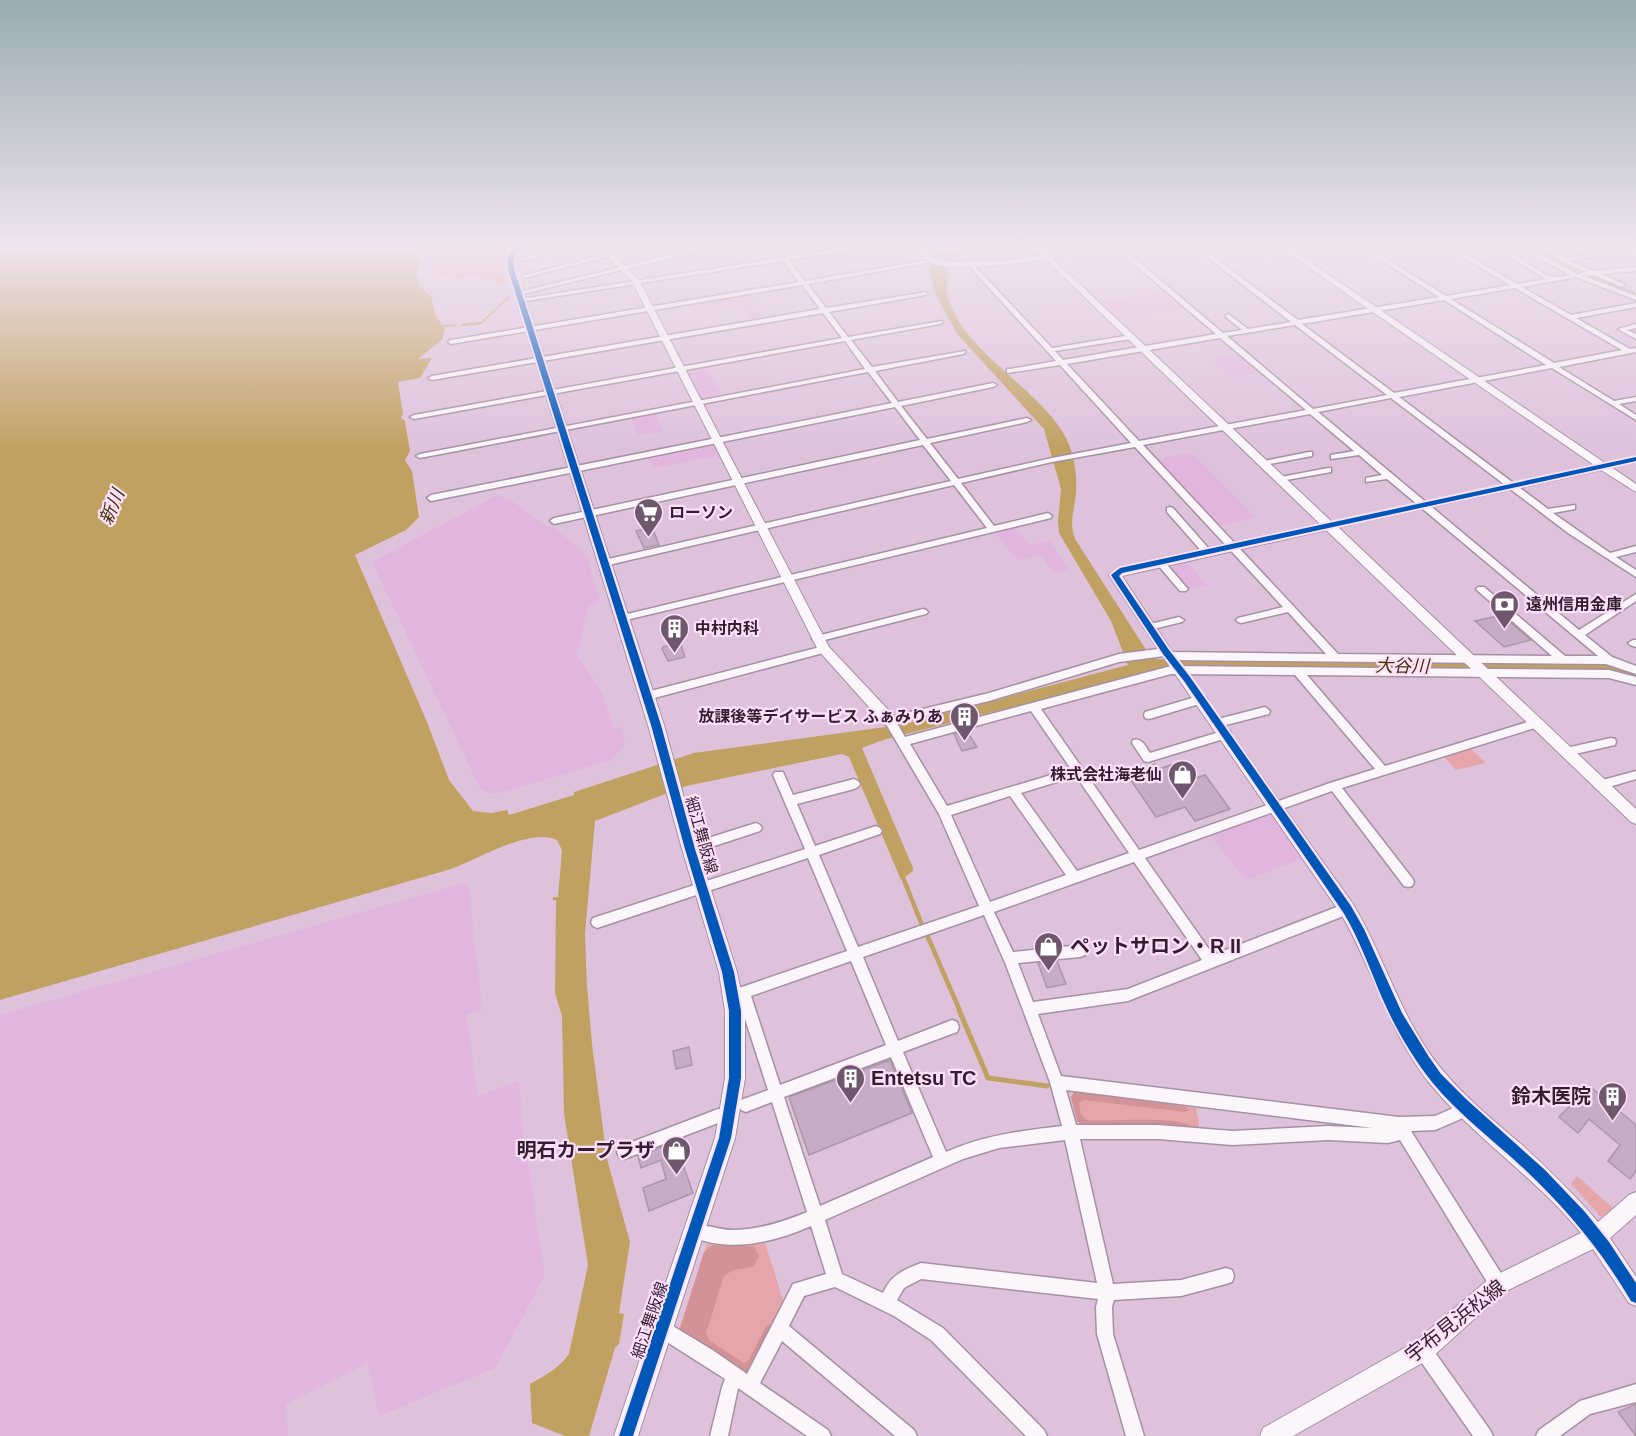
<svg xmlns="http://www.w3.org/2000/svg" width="1636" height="1436" font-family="Arial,'Noto Sans JP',sans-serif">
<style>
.built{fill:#e2b5de}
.green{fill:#e6a6a9}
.forest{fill:#d29296}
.water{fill:#c1a162}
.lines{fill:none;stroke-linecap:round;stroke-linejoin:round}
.stream-far2{stroke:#c1a162;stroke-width:2}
.stream-far1{stroke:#c1a162;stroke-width:4.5}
.stream{stroke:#c1a162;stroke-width:5}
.building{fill:#c6acc4;stroke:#ac96aa;stroke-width:1.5}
.street-casing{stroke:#a690a4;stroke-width:3}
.secondary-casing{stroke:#a690a4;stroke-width:2}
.primary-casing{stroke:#a690a4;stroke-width:2}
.street{fill:#faf6fa;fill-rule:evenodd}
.secondary{fill:#faf6fa;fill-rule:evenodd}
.primary{fill:#faf6fa;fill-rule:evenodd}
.cycleway-casing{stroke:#fce0f9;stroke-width:4}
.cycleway{fill:#0057b8;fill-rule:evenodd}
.labels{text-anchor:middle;stroke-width:4.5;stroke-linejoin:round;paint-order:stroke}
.poi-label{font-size:16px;font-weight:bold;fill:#331e31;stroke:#fce0f9;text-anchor:start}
.street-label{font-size:16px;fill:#331e31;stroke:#fce0f9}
.water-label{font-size:18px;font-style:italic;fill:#413308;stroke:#fce0f9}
.near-poi-label{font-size:20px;font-weight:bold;fill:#331e31;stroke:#fce0f9;text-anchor:start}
.near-street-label{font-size:20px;fill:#331e31;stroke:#fce0f9}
</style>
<rect width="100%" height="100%" fill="#dec2dc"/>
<path class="built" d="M 1167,292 L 1186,308 L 1118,319 L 1100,302 Z
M 747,294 L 764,319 L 751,322 L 741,306 L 717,310 L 711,300 Z
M 1241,355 L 1261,372 L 1230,377 L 1211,360 Z
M 706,365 L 723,397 L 702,400 L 686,369 Z
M 655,413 L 663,431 L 638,435 L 631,418 Z
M 713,443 L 719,455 L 654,468 L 648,456 Z
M 1192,453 L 1195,456 L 1256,518 L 1219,526 L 1157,459 Z
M 498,495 L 512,501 L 547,527 L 552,526 L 587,555 L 599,601 L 588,607 L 577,655 L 602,693 L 614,728 L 622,727 L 625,744 L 612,760 L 499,793 L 489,793 L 480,788 L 372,562 Z
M 1014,526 L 1030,545 L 1051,540 L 1052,546 L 1069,569 L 1054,573 L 1040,555 L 1017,560 L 994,531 Z
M 1187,562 L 1207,585 L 1187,589 L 1168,568 Z
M 1270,815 L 1276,817 L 1304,858 L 1246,880 L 1211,836 Z
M 468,882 L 482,1009 L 466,1015 L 478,1096 L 519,1081 L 523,1131 L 545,1276 L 495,1368 L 379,1416 L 368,1363 L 286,1404 L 288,1436 L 0,1436 L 0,1015 Z"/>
<path class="green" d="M 420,247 L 509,247 L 501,264 L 506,285 L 475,275 L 454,279 L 452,274 L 434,278 Z
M 1471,749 L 1486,763 L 1456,770 L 1444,757 Z
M 1074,1092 L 1196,1108 L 1200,1130 L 1077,1121 L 1071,1097 Z
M 1577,1176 L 1613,1208 L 1601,1217 L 1571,1184 Z
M 765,1243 L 785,1306 L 748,1377 L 678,1332 L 707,1244 L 740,1247 Z"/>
<path class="forest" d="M 1074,1092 L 1184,1106 L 1189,1110 L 1185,1112 L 1084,1100 L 1079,1103 L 1081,1114 L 1087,1120 C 1108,1122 1178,1115 1192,1127 L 1191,1129 L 1085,1127 L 1077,1121 L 1071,1097 Z
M 713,1245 L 749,1246 L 754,1247 L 759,1256 L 753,1267 L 733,1270 L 724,1276 L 706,1333 L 710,1341 L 744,1363 L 749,1360 L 766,1326 L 771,1324 L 772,1327 L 748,1377 L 681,1332 L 680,1329 L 704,1252 Z"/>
<path class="water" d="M 0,247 L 414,247 L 421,263 L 416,274 L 419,286 L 431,296 L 436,316 L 445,330 L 442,340 L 418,359 L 432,358 L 420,378 L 398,382 L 403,414 L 401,418 L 405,421 L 410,451 L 405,460 L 412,471 L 419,517 L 406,530 L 355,555 L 427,722 L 449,780 L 473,811 L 491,813 L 507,810 L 509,815 L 574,795 L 574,792 L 694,753 L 900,725 L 1128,665 L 1111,621 L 1059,533 L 1058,521 L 1061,489 L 1044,429 L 958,335 L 935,294 L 929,268 L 935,257 L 922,247 L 959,247 L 962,255 L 948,260 C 949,273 945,285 948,297 C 962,352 1043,390 1067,440 C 1075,457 1077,476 1076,494 C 1074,511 1069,522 1075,539 L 1152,659 L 1609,664 L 1636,672 L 1636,678 L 1609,671 L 1168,667 L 883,740 L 862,748 L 913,868 L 913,871 L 901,880 L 849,757 L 842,754 L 686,786 L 595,821 L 585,934 L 587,987 L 592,1044 L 607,1159 L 630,1242 L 619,1313 L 624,1314 L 619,1344 L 615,1348 L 589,1436 L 565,1436 L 532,1423 L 530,1384 C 546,1375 559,1368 569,1354 L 588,1265 L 564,1114 L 562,1016 L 555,993 L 556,900 L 553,900 L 553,897 L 558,897 L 562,850 L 557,840 C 530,827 477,860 451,869 L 0,1000 Z
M 1526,247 L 1536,247 L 1576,269 L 1636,293 L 1636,296 L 1568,270 Z"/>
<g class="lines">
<path class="stream-far2" d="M 462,325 L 481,323 L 509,297
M 443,326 L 456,325"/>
<path class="stream-far1" d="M 902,875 L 922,925
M 927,935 L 960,1011"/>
<path class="stream" d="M 959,1010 L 988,1078 L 1047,1086"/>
</g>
<path class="building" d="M 652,527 L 659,545 L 644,548 L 636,531 Z
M 1502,615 L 1531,640 L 1504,647 L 1475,621 Z
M 680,642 L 685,657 L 668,661 L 662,649 L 663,647 Z
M 967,731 L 977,747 L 962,751 L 954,734 Z
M 1155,764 L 1159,769 L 1174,764 L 1187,781 L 1205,775 L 1230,809 L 1195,821 L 1185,807 L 1156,817 L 1126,773 Z
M 1057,961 L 1066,984 L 1047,988 L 1038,963 Z
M 689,1047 L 692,1065 L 676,1069 L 673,1051 Z
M 890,1060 L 912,1113 L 809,1155 L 789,1097 Z
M 1589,1086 L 1636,1125 L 1636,1171 L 1630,1179 L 1608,1161 L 1620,1145 L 1589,1119 L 1578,1133 L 1559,1117 Z
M 685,1138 L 688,1149 L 679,1153 L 693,1193 L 649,1211 L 643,1188 L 666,1179 L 661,1160 L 641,1168 L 638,1156 Z
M 1636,1404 L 1636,1436 L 1618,1412 Z"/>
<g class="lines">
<defs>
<path id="street" d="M 566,247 L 576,247 L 523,261 L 520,259 Z
M 634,247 L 644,247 L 524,278 L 521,276 Z
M 702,247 L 735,247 L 732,249 L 701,251 L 518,295 L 515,293 Z
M 849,247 L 890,248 L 887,250 L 860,249 L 789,260 L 805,281 L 935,259 L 938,261 L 808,284 L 826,308 L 927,292 L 927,294 L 925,295 L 829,312 L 848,337 L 942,321 L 943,322 L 940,324 L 851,340 L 872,367 L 965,351 L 965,353 L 963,354 L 875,371 L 898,402 L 993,383 L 997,385 L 993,387 L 901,406 L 927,439 L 1027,418 L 1031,420 L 1027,422 L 930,443 L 958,479 L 1052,458 L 1131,443 L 1060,365 L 1007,373 L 1007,369 L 1010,369 L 1056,361 L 968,265 L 968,263 L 972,263 L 1052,348 L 1131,335 L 1134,337 L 1131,339 L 1055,351 L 1063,360 L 1216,334 L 1114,247 L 1121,247 L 1223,333 L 1242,330 L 1226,317 L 1226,315 L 1228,314 L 1248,329 L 1291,322 L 1194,247 L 1201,247 L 1298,320 L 1439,297 L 1361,247 L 1368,247 L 1446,296 L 1510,285 L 1446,247 L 1453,247 L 1517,284 L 1546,279 L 1517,262 L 1497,247 C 1513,247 1539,277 1555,277 C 1560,277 1565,276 1570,275 L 1519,247 L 1526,247 L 1577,274 L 1586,272 L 1561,261 L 1538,247 L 1545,247 L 1565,258 L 1596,254 L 1596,256 L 1570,261 L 1594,271 L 1636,267 L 1636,271 L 1601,274 L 1624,284 L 1625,285 L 1622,287 L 1593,275 L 1584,276 L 1636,296 L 1636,300 L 1576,277 L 1522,287 L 1571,315 L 1636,303 L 1636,307 L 1576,318 L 1630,349 L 1636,348 L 1636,352 L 1559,367 L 1614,401 L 1636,397 L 1636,401 L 1619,404 L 1636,415 L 1636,420 L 1552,368 L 1399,397 L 1548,509 L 1575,505 L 1575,509 L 1553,513 L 1610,553 L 1636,546 L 1636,552 L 1616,557 L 1636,570 L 1636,577 L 1568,533 L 1391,398 L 1318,412 L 1579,630 L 1636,594 L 1636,601 L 1585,635 L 1612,657 L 1636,666 L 1636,674 L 1606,664 L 1169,660 L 1165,659 L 1164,656 L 1119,662 L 989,701 L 897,723 L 905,737 L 1171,666 L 1609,670 L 1636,677 L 1636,685 L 1609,678 L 1307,675 L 1385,766 L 1537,719 L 1541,720 L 1542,723 L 1541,726 L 1342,788 L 1412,878 L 1414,882 L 1412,886 L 1408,887 L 1404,886 L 1332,791 L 1145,858 L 1213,955 L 1347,903 L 1351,905 L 1353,909 L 1351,913 L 1128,1001 L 1038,1014 L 1061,1076 L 1399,1117 L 1435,1116 L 1467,1102 L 1472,1104 L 1474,1109 L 1472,1114 L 1440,1128 L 1435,1130 L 1411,1131 L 1504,1278 L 1506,1284 L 1504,1290 L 1498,1292 L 1492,1290 L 1400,1140 L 1388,1143 L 1328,1140 L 1232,1145 L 1158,1139 L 1080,1139 L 1113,1284 L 1181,1280 L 1226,1268 L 1232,1270 L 1234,1276 L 1232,1282 L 1226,1284 L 1181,1296 L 1114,1300 L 1112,1307 L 1113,1334 L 1144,1436 L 1126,1436 L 1097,1334 L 1096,1307 L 1098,1299 L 921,1279 L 904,1288 L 897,1300 L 943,1328 L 1044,1430 L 1047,1436 L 1026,1436 L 931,1340 L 894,1316 L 835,1287 L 804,1296 L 789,1326 L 914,1430 L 917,1436 L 895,1436 L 782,1341 L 760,1383 L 828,1430 L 831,1436 L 807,1436 L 738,1388 L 728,1436 L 710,1436 L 722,1387 L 725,1379 L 656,1335 L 654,1329 L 656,1323 L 662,1321 L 668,1323 L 714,1351 L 747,1374 L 793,1284 L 826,1274 L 811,1226 C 772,1243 730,1253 690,1236 L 687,1231 L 690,1226 C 699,1222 720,1230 732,1230 C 758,1230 783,1222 807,1212 L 772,1102 L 746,1112 L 741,1110 L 739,1105 L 741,1100 L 768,1090 L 739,1000 L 733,1002 L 728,1000 L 726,996 L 728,992 L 733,990 L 847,951 L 808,858 L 597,928 L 593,926 L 591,922 L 593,918 L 805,849 L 773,775 L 775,772 L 783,772 L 793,795 L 854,779 L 858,781 L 860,784 L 858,787 L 854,789 L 797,804 L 815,846 L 876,826 L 880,828 L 882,831 L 880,834 L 819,855 L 858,947 L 979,906 L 939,814 L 886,724 L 885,721 L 886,718 L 989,693 L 1119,654 L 1166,648 L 1169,649 L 1171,652 L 1326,654 L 1288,612 L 1241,623 L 1238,622 L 1236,620 L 1238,618 L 1283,607 L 1135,447 L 1052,462 L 961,483 L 994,526 L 1048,513 L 1052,516 L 1051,518 L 622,621 L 617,618 L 619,616 L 987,528 L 954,485 L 604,566 L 599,563 L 604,560 L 951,481 L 923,445 L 554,524 L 550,521 L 554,518 L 920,440 L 895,407 L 431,501 L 427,498 L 431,495 L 892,403 L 868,372 L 420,458 L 416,456 L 420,454 L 865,369 L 845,341 L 414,419 L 410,417 L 414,415 L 842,338 L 823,313 L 432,380 L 428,378 L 432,376 L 820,309 L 802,285 L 451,344 L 448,342 L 451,340 L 799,282 L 783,261 L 519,302 L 518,301 L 521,299 ZM 1515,288 L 1622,350 L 1554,363 L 1451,299 ZM 1444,300 L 1546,365 L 1394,393 L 1302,324 ZM 1295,325 L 1387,395 L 1313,409 L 1227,336 ZM 1220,338 L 1306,410 L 1139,441 L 1067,364 ZM 1310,414 L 1354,451 L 1331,455 L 1331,459 L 1359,455 L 1382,475 L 1366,478 L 1366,482 L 1387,479 L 1598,656 L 1565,656 L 1484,587 L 1478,587 L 1476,589 L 1478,591 L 1552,656 L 1338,654 L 1143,445 ZM 1171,674 L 1295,675 L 1375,769 L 1330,783 L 1139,850 L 1041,709 ZM 1031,711 L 1071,769 L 947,806 L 910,744 ZM 1076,776 L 1129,853 L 1077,871 L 1021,793 ZM 1010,796 L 1066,875 L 990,902 L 951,815 ZM 1134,862 L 1202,960 L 1128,989 L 1033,1002 L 1018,963 L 1080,957 L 1085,955 L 1086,951 L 1085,947 L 1080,945 L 1013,952 L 994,912 ZM 984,915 L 1006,965 L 1050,1082 L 1062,1126 C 1020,1131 985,1135 946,1152 L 903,1052 L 957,1032 L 959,1027 L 957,1022 L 952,1020 L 898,1041 L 863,957 ZM 851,961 L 886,1045 L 780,1085 L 751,996 ZM 891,1057 L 933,1157 L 820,1206 L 784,1097 ZM 1066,1090 L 1373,1128 L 1328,1126 L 1232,1131 L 1158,1125 L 1076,1125 ZM 1065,1140 L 1097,1283 L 921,1263 C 903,1270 891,1275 883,1293 L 842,1274 L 825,1220 L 963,1159 L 999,1148 Z
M 1636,324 L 1636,328 L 1627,330 L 1636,334 L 1636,339 L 1618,329 Z
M 1309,452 L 1312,452 L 1312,456 L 1264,465 L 1260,463 L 1264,461 Z
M 1328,468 L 1331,468 L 1331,472 L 1281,481 L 1277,479 L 1281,477 Z
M 1170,507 L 1173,508 L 1210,550 L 1210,554 L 1204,554 L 1167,512 L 1167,508 Z
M 1160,559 L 1163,560 L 1186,587 L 1188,589 L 1186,591 L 1180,591 L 1157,564 L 1156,562 Z
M 923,609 L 926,610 L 928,612 L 926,614 L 817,642 L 812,639 L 817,636 Z
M 1179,617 L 1184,620 L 1182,622 L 1149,630 L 1144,627 L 1146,625 Z
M 1633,640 L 1636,640 L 1636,647 L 1630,645 L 1628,643 Z
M 824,646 L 829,650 L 827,652 L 647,700 L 642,696 L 647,692 Z
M 1202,695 L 1207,699 L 1206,702 L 1149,719 L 1145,718 L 1144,715 L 1145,712 Z
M 1265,707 L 1270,711 L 1269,714 L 1218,727 L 1214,726 L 1213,723 L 1214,720 L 1218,719 Z
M 1226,730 L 1230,731 L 1231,734 L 1230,737 L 1148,762 L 1144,761 L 1132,743 L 1133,740 C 1142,737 1146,747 1150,753 Z
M 1611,738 L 1615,739 L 1616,742 L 1615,745 L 1566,756 L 1562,755 L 1561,752 L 1562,749 L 1566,748 Z
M 1636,771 L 1636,779 L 1599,790 L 1595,788 L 1593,785 L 1595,782 Z
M 756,823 L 760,825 L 762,828 L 760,831 L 690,854 L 686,853 L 684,849 L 686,845 Z
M 718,1109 L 735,1113 L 737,1118 L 735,1123 L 730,1125 L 718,1123 L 624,1159 L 619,1157 L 617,1152 L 619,1147 Z
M 1423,1342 L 1429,1344 L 1490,1430 L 1493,1436 L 1473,1436 L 1417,1356 L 1415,1350 L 1417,1344 Z
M 1636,1384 L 1636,1402 L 1590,1414 L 1560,1436 L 1536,1436 L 1539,1430 L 1580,1401 Z"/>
<path id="secondary" d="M 598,247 L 606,247 L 639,280 L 829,647 L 895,717 L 897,721 L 895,725 L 885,725 L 818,650 L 632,281 Z
M 911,247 C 926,247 934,259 948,262 L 1010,260 L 1040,255 L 1032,247 L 1040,247 L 1048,254 L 1100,247 L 1120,247 L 1052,258 L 1332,522 L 1594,465 L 1279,247 L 1288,247 L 1605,463 L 1636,456 L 1636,462 L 1611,467 L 1636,484 L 1636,492 L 1601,470 L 1338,527 L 1636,809 L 1636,824 L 1631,822 L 1326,530 L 1122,576 L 1170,649 L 1353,904 C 1386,959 1401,1022 1444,1072 C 1467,1099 1494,1121 1521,1144 C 1548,1169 1574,1194 1598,1222 L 1629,1195 L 1636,1192 L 1636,1215 L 1610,1238 L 1636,1277 L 1636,1306 L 1629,1303 L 1593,1249 L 1504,1292 L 1431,1358 L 1293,1436 L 1260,1436 L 1263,1428 L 1415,1342 L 1490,1278 L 1581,1233 C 1536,1178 1476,1139 1431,1085 C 1389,1034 1374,970 1341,914 L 1162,655 L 1109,575 L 1120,567 L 1320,524 L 1045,259 C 1022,263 952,272 933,264 C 926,260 917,253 911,247 Z
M 1617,247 L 1627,247 L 1636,251 L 1636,256 Z"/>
<path id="primary" d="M 513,247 L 521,247 L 515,257 L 515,269 L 664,725 L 698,849 L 737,972 L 745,1011 L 745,1078 L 735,1138 L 638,1436 L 614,1436 L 715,1138 L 725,1078 L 725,1011 L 719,972 L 682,849 L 648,725 L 507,269 L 507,257 Z"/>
</defs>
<use href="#street" class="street-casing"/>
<use href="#secondary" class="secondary-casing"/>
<use href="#primary" class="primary-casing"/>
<use href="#street" class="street"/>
<use href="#secondary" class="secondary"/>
<use href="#primary" class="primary"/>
<defs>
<path id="cycleway" d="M 514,247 L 520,247 L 514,257 L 514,269 L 661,725 L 695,849 L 734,972 L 741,1011 L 741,1078 L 731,1138 L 633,1436 L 619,1436 L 719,1138 L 729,1078 L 729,1011 L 722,972 L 685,849 L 651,725 L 508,269 L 508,257 Z
M 1636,457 L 1636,461 L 1122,573 L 1119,576 L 1169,650 L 1190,677 L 1351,906 L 1364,929 L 1402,1013 L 1429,1057 L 1441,1074 L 1466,1099 L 1545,1170 L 1585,1212 L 1609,1242 L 1636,1283 L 1636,1303 L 1631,1301 C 1601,1250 1565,1207 1522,1167 C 1492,1139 1458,1114 1432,1082 C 1412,1057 1396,1029 1383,1000 C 1370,970 1360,940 1343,912 L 1184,681 L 1163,654 L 1111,575 L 1120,568 Z"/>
</defs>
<use href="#cycleway" class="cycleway-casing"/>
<use href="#cycleway" class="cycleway"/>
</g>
<linearGradient id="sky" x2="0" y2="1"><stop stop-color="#98acb2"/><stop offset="0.55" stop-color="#f0e4ef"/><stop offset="1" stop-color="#f0e4ef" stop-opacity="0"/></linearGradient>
<rect width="1636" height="448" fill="url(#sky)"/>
<defs>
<symbol id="supermarket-pin" viewBox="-11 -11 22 30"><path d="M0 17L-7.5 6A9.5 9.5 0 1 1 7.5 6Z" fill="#6f576d" stroke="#fce0f9"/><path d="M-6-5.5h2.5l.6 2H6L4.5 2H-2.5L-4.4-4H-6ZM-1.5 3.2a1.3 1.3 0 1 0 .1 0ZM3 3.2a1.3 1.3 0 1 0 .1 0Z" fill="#fff"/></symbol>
<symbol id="bank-pin" viewBox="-11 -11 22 30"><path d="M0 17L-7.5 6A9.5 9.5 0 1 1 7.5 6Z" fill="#6f576d" stroke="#fce0f9"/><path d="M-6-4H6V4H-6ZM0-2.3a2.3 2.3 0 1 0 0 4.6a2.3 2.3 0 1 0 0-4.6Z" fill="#fff"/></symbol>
<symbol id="building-pin" viewBox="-11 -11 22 30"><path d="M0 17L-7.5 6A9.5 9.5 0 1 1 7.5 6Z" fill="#6f576d" stroke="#fce0f9"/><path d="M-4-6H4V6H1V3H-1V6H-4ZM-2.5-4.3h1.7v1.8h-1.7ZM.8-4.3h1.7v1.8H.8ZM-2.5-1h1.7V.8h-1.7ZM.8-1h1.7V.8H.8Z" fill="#fff"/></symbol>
<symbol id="shop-pin" viewBox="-11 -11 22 30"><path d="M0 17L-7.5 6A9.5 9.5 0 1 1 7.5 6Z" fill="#6f576d" stroke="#fce0f9"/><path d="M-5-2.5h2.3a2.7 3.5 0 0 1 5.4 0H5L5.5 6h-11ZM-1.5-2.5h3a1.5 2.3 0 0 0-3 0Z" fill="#fff"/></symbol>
</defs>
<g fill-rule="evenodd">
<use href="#supermarket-pin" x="632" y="496" width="33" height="45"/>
<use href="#bank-pin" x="1488" y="588" width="33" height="45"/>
<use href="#building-pin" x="658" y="612" width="33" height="45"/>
<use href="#building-pin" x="948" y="700" width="33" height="45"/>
<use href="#shop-pin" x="1166" y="758" width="33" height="45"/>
<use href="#shop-pin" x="1032" y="930" width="33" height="45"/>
<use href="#building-pin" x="834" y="1062" width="33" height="45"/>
<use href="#building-pin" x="1596" y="1080" width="33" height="45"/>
<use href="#shop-pin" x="660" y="1134" width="33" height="45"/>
</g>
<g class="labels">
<g class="poi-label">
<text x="669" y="518">ローソン</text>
<text x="1526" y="610">遠州信用金庫</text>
<text x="695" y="634">中村内科</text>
<text x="943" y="722" text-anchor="end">放課後等デイサービス ふぁみりあ</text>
<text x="1162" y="780" text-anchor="end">株式会社海老仙</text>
</g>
<g class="street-label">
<text transform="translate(702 835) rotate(74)" y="6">細江舞阪線</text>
<text transform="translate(649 1320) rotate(-71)" y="6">細江舞阪線</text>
</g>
<g class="water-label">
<text transform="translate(112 507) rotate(-67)" y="6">新川</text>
<text transform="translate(1402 666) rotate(1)" y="6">大谷川</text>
</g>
<g class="near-poi-label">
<text x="1070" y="953">ペットサロン・R II</text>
<text x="871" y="1085">Entetsu TC</text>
<text x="1591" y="1103" text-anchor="end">鈴木医院</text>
<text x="655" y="1157" text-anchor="end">明石カープラザ</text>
</g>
<g class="near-street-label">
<text transform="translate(1455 1321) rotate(-38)" y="7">宇布見浜松線</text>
</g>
</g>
</svg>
